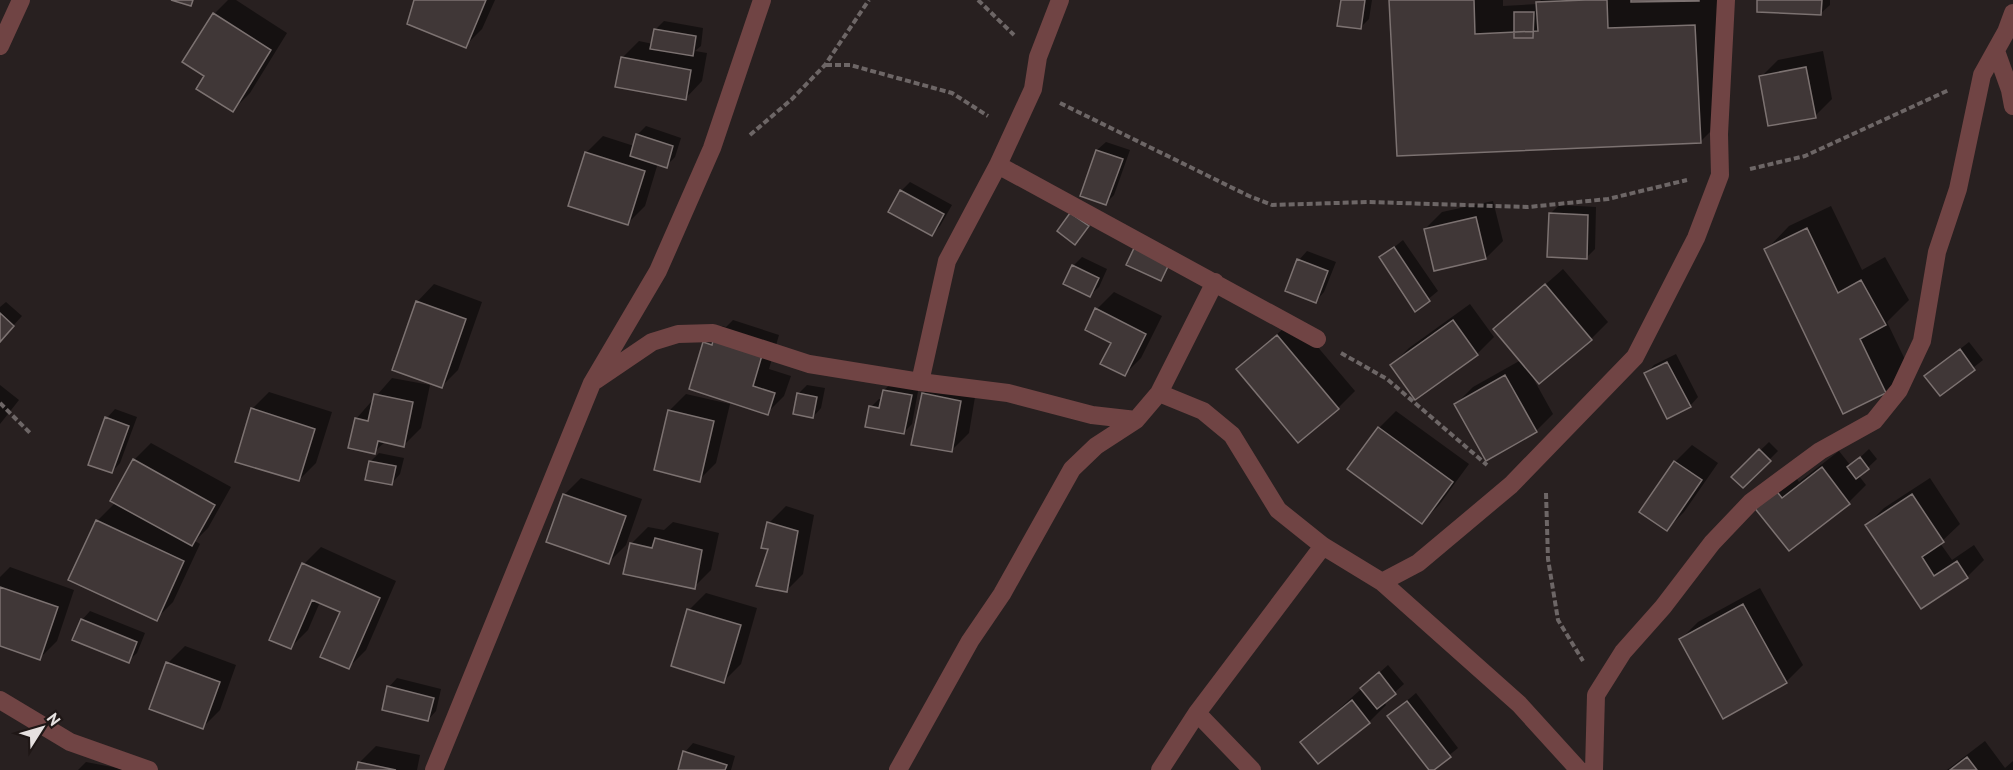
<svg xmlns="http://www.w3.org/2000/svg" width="2013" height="770" font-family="'PT Sans',sans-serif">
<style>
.shadow{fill:#0007}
.building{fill:#403737;stroke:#7c7271;stroke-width:1.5}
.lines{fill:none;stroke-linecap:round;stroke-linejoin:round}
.path{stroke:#6d6666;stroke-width:4;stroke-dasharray:6 3;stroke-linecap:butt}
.minor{stroke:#704444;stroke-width:18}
</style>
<rect width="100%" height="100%" fill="#282020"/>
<path class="shadow" d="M 228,0 L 236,0 L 287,33 L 250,93 L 233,110 L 206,75 L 214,14 Z
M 416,0 L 495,0 L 482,29 L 465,46 Z
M 1342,0 L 1372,0 L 1369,19 L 1361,27 Z
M 1391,0 L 1503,0 L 1503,6 L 1538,4 L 1541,0 L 1723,0 L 1729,113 L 1700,142 Z
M 1759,0 L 1830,0 L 1830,5 L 1821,13 Z
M 664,21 L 703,28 L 701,46 L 695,51 L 707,53 L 702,81 L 685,99 L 622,58 L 639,41 L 653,44 L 656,29 Z
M 1823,51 L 1832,99 L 1815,116 L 1761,77 L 1778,60 Z
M 646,126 L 681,138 L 675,157 L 666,166 L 658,163 L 645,206 L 628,223 L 586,153 L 603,136 L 634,146 L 637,135 Z
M 1106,142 L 1130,150 L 1114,195 L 1106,203 L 1082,195 L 1097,150 Z
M 910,182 L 952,205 L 940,226 L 932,234 L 901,191 Z
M 1493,201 L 1503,241 L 1486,258 L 1425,229 L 1442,212 Z
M 1559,205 L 1596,207 L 1595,249 L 1586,258 L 1550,214 Z
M 1831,206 L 1862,270 L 1885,257 L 1909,300 L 1887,322 L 1909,368 L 1885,392 L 1766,250 L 1789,226 Z
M 1403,240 L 1438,291 L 1415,310 L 1381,258 Z
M 1307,251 L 1336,262 L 1324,292 L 1316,301 L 1299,260 Z
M 1082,257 L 1107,269 L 1099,287 L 1090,295 L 1073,266 Z
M 1563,269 L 1608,322 L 1591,339 L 1533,378 L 1553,414 L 1536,431 L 1456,404 L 1473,387 L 1521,360 L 1495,329 Z
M 434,284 L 482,302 L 458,370 L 441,387 L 393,369 L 417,302 Z
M 1114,292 L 1162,316 L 1141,358 L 1124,375 L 1097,309 Z
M 6,302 L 22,316 L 0,340 L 0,307 Z
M 1470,304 L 1494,337 L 1477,354 L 1392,365 L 1409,348 Z
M 1294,319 L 1355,391 L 1338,408 L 1238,369 Z
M 733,320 L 779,335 L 769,369 L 791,376 L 784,396 L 767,413 L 705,343 L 722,326 L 726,327 Z
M 1969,342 L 1983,360 L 1940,394 L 1926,376 Z
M 1676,354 L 1698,397 L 1690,406 L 1646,374 L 1654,365 Z
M 940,377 L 977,385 L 969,433 L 952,450 L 923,394 Z
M 392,378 L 430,385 L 421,428 L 404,445 L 386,441 L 374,452 L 356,419 Z
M 893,382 L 919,386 L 912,424 L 903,433 L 871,407 L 879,399 L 882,399 L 884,390 Z
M 0,385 L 19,400 L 0,424 Z
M 807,385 L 825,388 L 821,408 L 813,417 L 798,394 Z
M 269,392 L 332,412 L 316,463 L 299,480 L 252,409 Z
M 686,394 L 730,404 L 716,463 L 699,480 L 669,411 Z
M 115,409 L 137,417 L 120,463 L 112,472 L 107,418 Z
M 1396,411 L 1469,464 L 1439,505 L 1422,522 L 1379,428 Z
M 1769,442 L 1778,451 L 1743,486 L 1733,477 Z
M 151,443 L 231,487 L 208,528 L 195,541 L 200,544 L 173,602 L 156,619 L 97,521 L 115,503 L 134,460 Z
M 1692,445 L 1718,463 L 1684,512 L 1667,529 L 1675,462 Z
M 1869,449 L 1877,459 L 1859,476 L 1866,485 L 1849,502 L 1789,549 L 1755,506 L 1793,473 L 1799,482 L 1839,451 L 1851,466 Z
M 379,453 L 404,458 L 400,474 L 392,483 L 370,462 Z
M 581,478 L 642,499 L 626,545 L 609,562 L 564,495 Z
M 1930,478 L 1960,524 L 1940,543 L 1952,560 L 1974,545 L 1984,560 L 1967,577 L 1921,606 L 1867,525 L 1884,508 Z
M 786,506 L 814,515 L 803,574 L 786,591 L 770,548 L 769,523 Z
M 673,522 L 719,533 L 711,570 L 694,587 L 631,544 L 648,527 L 664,530 Z
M 321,547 L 396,581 L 366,650 L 349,667 L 342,611 L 320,602 L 308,630 L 291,647 L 304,564 Z
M 10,567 L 74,590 L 57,641 L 40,658 L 0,645 L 0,577 Z
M 1760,588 L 1803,665 L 1786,682 L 1681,639 L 1698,622 Z
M 706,593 L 757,608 L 741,664 L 724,681 L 689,610 Z
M 90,611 L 145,633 L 137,653 L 128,661 L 82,620 Z
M 185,646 L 236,665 L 220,710 L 203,727 L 168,663 Z
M 1388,665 L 1404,684 L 1384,702 L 1386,705 L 1369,722 L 1302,742 Z
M 397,678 L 441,689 L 436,711 L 428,720 L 389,687 Z
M 1416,693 L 1458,748 L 1431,770 L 1389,716 Z
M 1985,741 L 2005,768 L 2013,761 L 2013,770 L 1947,770 Z
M 693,743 L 735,756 L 731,770 L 679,770 L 685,752 Z
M 376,746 L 420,755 L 417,770 L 358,770 L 359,763 Z
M 86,762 L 128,770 L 78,770 Z"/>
<path class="building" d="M 171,0 L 193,0 L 191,6 Z
M 414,0 L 486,0 L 466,48 L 407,24 Z
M 1341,0 L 1365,0 L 1361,29 L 1337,26 Z
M 1389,0 L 1474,0 L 1475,34 L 1538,31 L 1536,2 L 1585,0 L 1607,0 L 1608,28 L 1695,25 L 1701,143 L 1397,156 Z
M 1631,0 L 1699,0 L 1699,1 L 1631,2 Z
M 1757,0 L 1822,0 L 1821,15 L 1757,12 Z
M 1514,12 L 1534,12 L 1533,38 L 1514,38 Z
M 213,13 L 271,50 L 233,112 L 196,89 L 204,76 L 182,62 Z
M 654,29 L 696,36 L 693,56 L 650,49 Z
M 621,57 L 691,70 L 686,100 L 615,87 Z
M 1806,67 L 1816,118 L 1768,126 L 1759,76 Z
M 636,134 L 673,146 L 667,168 L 630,156 Z
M 1096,150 L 1123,159 L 1106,205 L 1080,196 Z
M 585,152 L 645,171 L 628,225 L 568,206 Z
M 900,190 L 944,214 L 932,236 L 888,212 Z
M 1070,213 L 1089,226 L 1075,245 L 1057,231 Z
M 1549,213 L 1588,215 L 1587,259 L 1547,257 Z
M 1476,217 L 1486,259 L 1434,271 L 1424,229 Z
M 1807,228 L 1838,293 L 1861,280 L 1886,325 L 1860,339 L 1886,393 L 1843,414 L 1764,249 Z
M 1135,246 L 1170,262 L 1161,281 L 1126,265 Z
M 1394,247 L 1430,301 L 1415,312 L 1379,257 Z
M 1297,259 L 1328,271 L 1316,303 L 1285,291 Z
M 1072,265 L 1099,278 L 1090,297 L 1063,284 Z
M 1545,284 L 1592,340 L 1539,384 L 1493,329 Z
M 416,301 L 466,319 L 442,388 L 392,370 Z
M 1095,308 L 1146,334 L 1125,376 L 1100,364 L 1111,343 L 1085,330 Z
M 0,313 L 14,326 L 0,342 Z
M 1453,320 L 1478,355 L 1415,400 L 1390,365 Z
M 1277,335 L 1339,409 L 1298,443 L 1236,369 Z
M 714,336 L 763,352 L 753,386 L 775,393 L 768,415 L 689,389 L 703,342 L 712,345 Z
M 1960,349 L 1975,370 L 1940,396 L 1924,376 Z
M 1667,362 L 1691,407 L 1667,419 L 1644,373 Z
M 1505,375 L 1537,432 L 1486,461 L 1454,404 Z
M 883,390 L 912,395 L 904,434 L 865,427 L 869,406 L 879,408 Z
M 797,393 L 817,397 L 813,418 L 793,414 Z
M 922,393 L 961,401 L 952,452 L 911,445 Z
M 374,394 L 413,402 L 404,447 L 378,441 L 375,454 L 348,448 L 355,418 L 368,421 Z
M 251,408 L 315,429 L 299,481 L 235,462 Z
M 668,410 L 714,421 L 700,482 L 654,470 Z
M 105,417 L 129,426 L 112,473 L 88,465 Z
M 1378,427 L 1453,482 L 1422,524 L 1347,469 Z
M 1759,449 L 1771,461 L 1743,488 L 1731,477 Z
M 1860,457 L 1869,469 L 1856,479 L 1847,467 Z
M 133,459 L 215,505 L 192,546 L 110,501 Z
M 369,461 L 396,466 L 392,485 L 365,480 Z
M 1674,461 L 1702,480 L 1667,531 L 1639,512 Z
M 1822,467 L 1850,504 L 1789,551 L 1753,506 L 1775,489 L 1782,498 Z
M 563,494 L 626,516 L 609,564 L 546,542 Z
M 1912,494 L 1944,542 L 1922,557 L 1934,576 L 1957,561 L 1968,578 L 1921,609 L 1865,525 Z
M 96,520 L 184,561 L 157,621 L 68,580 Z
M 767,522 L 798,531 L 787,592 L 756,586 L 768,549 L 761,548 Z
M 655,538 L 702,550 L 695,589 L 623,574 L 630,543 L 652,548 Z
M 302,563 L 380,598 L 349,669 L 320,657 L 340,612 L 312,600 L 291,649 L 269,640 Z
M 0,587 L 58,607 L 40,660 L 0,646 Z
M 1743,604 L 1787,683 L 1723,719 L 1679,639 Z
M 687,609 L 741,625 L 724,683 L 671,666 Z
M 81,619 L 137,642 L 129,663 L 72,640 Z
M 166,662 L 220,682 L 203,729 L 149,709 Z
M 1379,672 L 1396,694 L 1377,709 L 1360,688 Z
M 387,686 L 434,698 L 428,721 L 382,710 Z
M 1352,700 L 1370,723 L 1318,764 L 1300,742 Z
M 1407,701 L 1451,757 L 1434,770 L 1429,770 L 1387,716 Z
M 683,751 L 727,765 L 725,770 L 678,770 Z
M 1967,757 L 1977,770 L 1950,770 Z
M 358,762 L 396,770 L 356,770 Z"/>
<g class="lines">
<path class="path" d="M 978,0 L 1014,35
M 826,65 L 850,65 L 952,93 L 988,116
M 1060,103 L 1249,196 L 1272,205 L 1368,202 L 1528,207 L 1608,199 L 1687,180
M 750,135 L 792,99 L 825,65 L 869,0
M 1750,169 L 1805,156 L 1949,90
M 1341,353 L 1387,379 L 1487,465
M 0,403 L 31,434
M 1546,493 L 1548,559 L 1558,620 L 1583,661"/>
<path class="minor" d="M 1060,0 L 1038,57 L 1033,89 L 998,165 L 947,261 L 920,382 L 1008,393 L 1092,415 L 1136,420
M 0,46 L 21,0
M 1996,51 L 2010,90 L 2013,106
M 998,165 L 1317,339
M 596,380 L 652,342 L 678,334 L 713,333 L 809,364 L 920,382
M 1159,393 L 1203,411 L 1232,435 L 1278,510 L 1323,546 L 1382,582 L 1519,704 L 1579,770
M 1382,582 L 1418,563 L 1511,485 L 1635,357 L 1696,238 L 1720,175 L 1719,134 L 1726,0
M 0,700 L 70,742 L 149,770
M 1197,713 L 1252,770
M 434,770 L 592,383 L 658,271 L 712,148 L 762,0
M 898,770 L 970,641 L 1002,594 L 1072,469 L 1096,446 L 1136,420 L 1159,393 L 1215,282
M 1160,770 L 1197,713 L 1323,546
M 1594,770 L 1596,695 L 1623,652 L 1663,607 L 1712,543 L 1751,502 L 1820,451 L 1874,421 L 1899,390 L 1922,341 L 1937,252 L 1958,189 L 1982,75 L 2006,32 L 2013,13"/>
</g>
<g transform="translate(42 728) rotate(53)" stroke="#1f1716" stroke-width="4.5" paint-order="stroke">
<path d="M0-4.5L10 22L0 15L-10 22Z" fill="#e6e1e0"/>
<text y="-9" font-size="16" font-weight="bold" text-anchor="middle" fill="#e6e1e0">N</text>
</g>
</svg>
